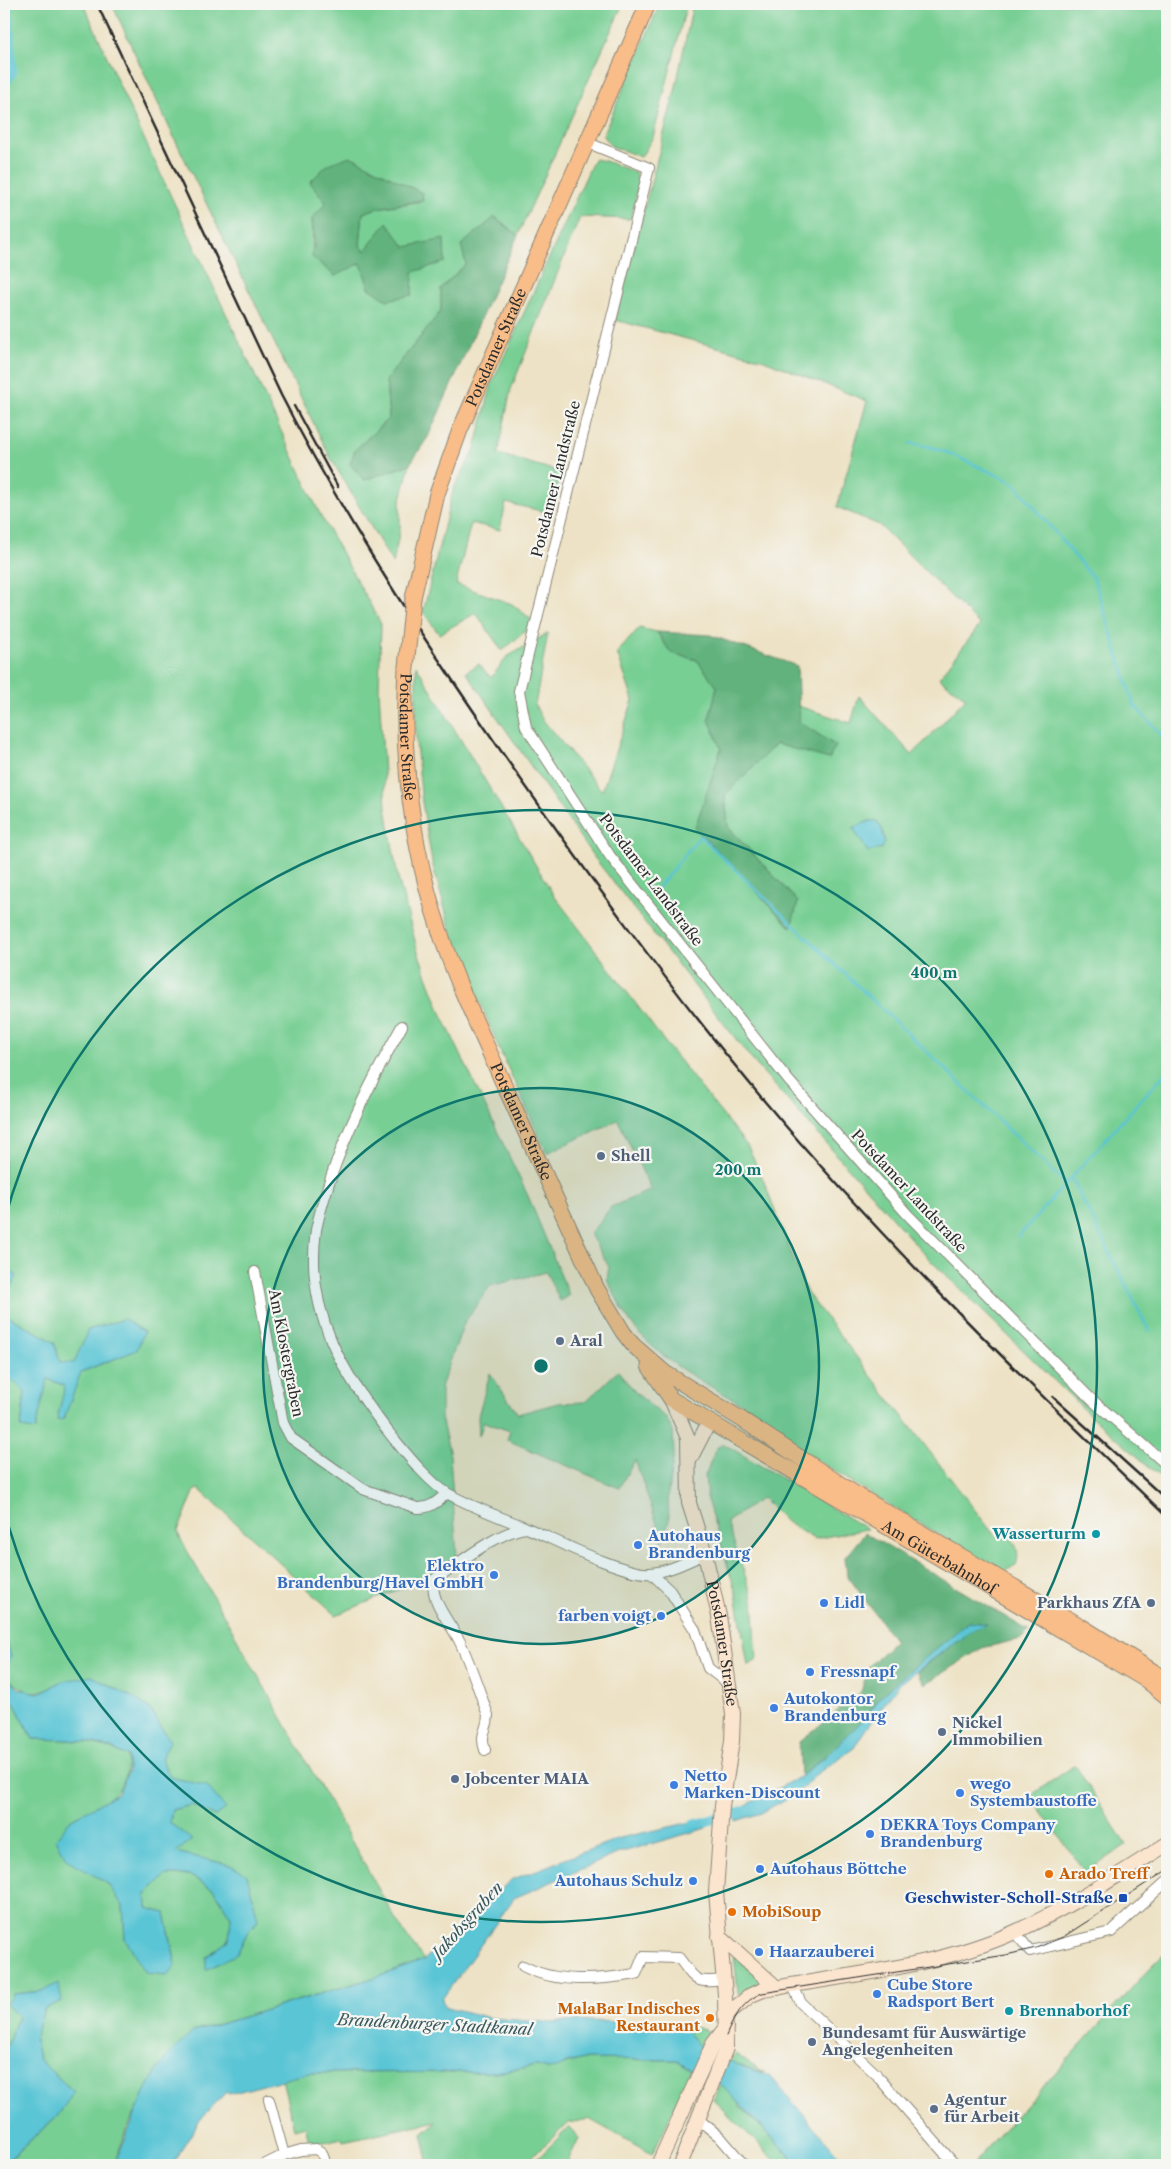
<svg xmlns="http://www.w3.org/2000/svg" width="1171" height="2169" font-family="'Libre Caslon Text',serif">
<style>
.green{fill:#78cf94;stroke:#527d60;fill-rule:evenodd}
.forest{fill:#62b27e;stroke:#466e54}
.water{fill:#5ac5d5;stroke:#427880}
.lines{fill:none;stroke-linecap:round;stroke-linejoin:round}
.stream{stroke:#5ac5d5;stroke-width:2.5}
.canal{stroke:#5ac5d5;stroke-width:10}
.street-casing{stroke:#8c8678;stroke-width:12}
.secondary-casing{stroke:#8c8678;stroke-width:16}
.primary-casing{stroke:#8c8678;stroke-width:17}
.street{stroke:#fff;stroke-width:10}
.secondary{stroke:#fce5cf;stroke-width:14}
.primary{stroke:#f8bd88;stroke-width:15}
.tram{stroke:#2b2b2b;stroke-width:1}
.rail{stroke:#2b2b2b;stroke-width:2.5}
.primary-bridge-casing{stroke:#8c8678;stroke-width:17;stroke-linecap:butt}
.primary-bridge{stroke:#f8bd88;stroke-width:15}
.ring{fill:none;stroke:#0f766e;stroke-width:2.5}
.service-dot{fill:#5c6f8a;stroke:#f6f6f2;stroke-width:2}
.culture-dot{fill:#0f9aa8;stroke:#f6f6f2;stroke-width:2}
.shop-dot{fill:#3f7fe0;stroke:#f6f6f2;stroke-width:2}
.food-dot{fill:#e8710a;stroke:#f6f6f2;stroke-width:2}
.transit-dot{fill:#1a4fb4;stroke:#f6f6f2;stroke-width:2}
.labels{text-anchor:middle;stroke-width:4.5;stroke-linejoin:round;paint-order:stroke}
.street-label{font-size:15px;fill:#2b2b2b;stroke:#f6f6f2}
.service-label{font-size:15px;font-weight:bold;fill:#4e5e75;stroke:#f6f6f2;text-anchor:start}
.culture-label{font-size:15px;font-weight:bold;fill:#0d838f;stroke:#f6f6f2;text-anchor:end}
.shop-label{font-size:15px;font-weight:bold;fill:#366cbe;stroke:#f6f6f2;text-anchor:start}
.food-label{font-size:15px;font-weight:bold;fill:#c56008;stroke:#f6f6f2;text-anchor:start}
.transit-label{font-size:15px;font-weight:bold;fill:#164399;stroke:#f6f6f2;text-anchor:end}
.water-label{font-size:16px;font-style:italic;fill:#39595e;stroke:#f6f6f2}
.centre{fill:#0f766e;stroke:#f6f6f2;stroke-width:2.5}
.ring-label{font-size:15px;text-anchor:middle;font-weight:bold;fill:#0f766e;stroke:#f6f6f2;stroke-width:4.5;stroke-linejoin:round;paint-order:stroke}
</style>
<rect width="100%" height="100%" fill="#f6f6f2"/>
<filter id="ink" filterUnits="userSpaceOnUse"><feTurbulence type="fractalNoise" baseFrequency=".02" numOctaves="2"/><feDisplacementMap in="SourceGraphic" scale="10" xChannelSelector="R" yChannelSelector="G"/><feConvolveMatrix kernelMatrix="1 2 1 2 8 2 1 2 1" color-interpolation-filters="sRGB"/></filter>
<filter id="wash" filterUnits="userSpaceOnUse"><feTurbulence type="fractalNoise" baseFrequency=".0096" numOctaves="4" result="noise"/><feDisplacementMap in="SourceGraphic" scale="20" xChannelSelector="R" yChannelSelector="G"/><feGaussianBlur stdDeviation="1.12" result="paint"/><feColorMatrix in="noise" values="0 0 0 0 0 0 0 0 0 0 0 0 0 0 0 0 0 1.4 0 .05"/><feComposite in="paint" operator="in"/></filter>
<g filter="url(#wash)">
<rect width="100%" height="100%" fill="#ede2c5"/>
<path class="green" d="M 4,4 L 84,4 L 124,96 L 320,514 L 381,624 L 379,689 L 386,808 L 398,878 L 418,952 L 441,1013 L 528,1196 L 569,1295 L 560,1301 L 546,1272 L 490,1286 L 464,1323 L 441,1387 L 441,1418 L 450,1455 L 457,1557 L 424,1579 L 336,1615 L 199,1489 L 195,1490 L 178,1531 L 180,1538 L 400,1927 L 424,1960 L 380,1976 L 193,2032 L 158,2069 L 130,2123 L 113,2165 L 4,2165 L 58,2115 L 74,2092 L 39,2060 L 35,2037 L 44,2009 L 43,1991 L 13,1994 L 18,2017 L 4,2053 L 4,1697 L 13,1701 L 33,1739 C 66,1740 99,1739 128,1757 C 128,1798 101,1802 70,1820 L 92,1874 L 107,1883 L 123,1906 L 125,1939 L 176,1965 L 165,1913 L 147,1908 L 146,1894 L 166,1875 L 189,1875 L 213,1889 L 231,1917 L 229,1940 L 206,1957 L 237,1954 L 248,1931 L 258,1920 L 230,1865 L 175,1852 L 170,1823 L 172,1810 L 192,1805 L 215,1816 L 207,1786 L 170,1777 L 161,1759 L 63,1681 C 36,1695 29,1698 5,1675 C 10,1662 9,1647 4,1634 L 4,1382 L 13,1381 L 25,1392 L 21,1428 L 48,1378 L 66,1386 L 57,1420 L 81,1372 L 136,1350 L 74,1364 L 60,1362 L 54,1342 L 4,1314 L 4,1300 L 16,1276 L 4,1266 Z
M 112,4 L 623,4 L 518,235 L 495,217 L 466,264 L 441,288 L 441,311 L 386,380 L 389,418 L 355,450 L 364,480 L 410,464 L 400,503 L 400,529 L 393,564 L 330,457 L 169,127 ZM 422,193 L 423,201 L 378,208 L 363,213 L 360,246 L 366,251 L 405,247 L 369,288 L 361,263 L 313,256 L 312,219 L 326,203 Z
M 660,4 L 686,4 L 686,7 L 653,137 L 641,157 L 611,146 L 603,135 Z
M 693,4 L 1167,4 L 1167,1482 L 1094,1419 L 928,1258 L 753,1061 L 593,856 L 466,672 L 479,664 L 491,678 L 507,657 L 548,633 L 535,705 L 542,719 L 602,791 L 633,700 L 617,653 L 639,628 L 657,632 L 671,653 L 697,660 L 717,687 L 709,719 L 721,749 L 696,828 L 790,927 L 798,902 L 728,827 L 725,795 L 776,744 L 836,746 L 799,722 L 798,706 L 851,723 L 859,696 L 912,755 L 966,698 L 939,678 L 980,625 L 879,525 L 837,507 L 867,401 L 759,358 L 615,320 L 675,91 ZM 870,821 L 882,829 L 885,843 L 853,828 Z
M 594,159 L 605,161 L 635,172 L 639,182 L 631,219 L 580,217 L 511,389 L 498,454 L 561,472 L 551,513 L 506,503 L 500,530 L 471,523 L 456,584 L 512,604 L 531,619 L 528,629 L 502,651 L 476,613 L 439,634 L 423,612 L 453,490 L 475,449 L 492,383 Z
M 416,665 L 553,894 L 670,1049 L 748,1147 L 763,1179 L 807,1293 L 995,1536 L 1005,1529 C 1014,1541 1021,1550 1016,1565 L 1006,1571 L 998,1570 L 858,1486 L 749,1417 L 751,1409 C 711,1386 663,1364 634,1327 C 623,1313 615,1295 607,1279 L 609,1267 L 590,1234 L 611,1207 L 651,1190 L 618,1120 L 547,1153 L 500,1051 L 450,928 L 432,862 L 422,802 L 416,743 Z
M 618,1371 L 637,1394 L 666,1418 L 673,1431 L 674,1454 L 668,1492 L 669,1521 L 663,1541 L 635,1460 L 619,1488 L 507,1440 L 510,1431 L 484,1422 L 479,1436 L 478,1416 L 490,1373 L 518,1414 L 558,1403 L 585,1402 Z
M 724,1444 L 867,1529 L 814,1539 L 786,1522 L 762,1498 L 727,1522 L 753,1599 L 757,1660 L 748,1666 L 736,1593 L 707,1500 L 705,1476 L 716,1448 Z
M 1075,1765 L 1126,1845 L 1085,1872 L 1030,1796 Z
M 1167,1951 L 1167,2165 L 972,2165 L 1148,1970 Z
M 734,1955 L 759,1977 L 760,1982 L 740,1994 L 738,1993 Z
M 681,2026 L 698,2028 L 708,2031 L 702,2049 Z
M 734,2053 L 765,2073 L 730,2062 Z
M 583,2059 L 677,2060 L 693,2071 L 652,2154 L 589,2119 L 568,2123 L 524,2165 L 429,2165 L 422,2134 L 437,2121 L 343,2141 L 342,2138 L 310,2145 L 305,2126 L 294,2129 L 282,2079 L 309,2073 L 496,2072 L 537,2066 L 548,2069 Z
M 721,2085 L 733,2095 L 740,2106 L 799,2165 L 780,2165 L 713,2100 Z
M 569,2127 L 579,2138 L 568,2161 L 572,2165 L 531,2165 Z"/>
<path class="forest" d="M 350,156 L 422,193 L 423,200 L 378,208 L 363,213 L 360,246 L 365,251 L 387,222 L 405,247 L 444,239 L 445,262 L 413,272 L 412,295 L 387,300 L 369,288 L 361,263 L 335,276 L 312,257 L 314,243 L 312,219 L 326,203 L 310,182 L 328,164 Z
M 495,217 L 518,235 L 428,437 L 410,464 L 364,480 L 350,464 L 355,450 L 389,418 L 386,380 L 441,311 L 441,288 L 466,264 L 461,245 Z
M 657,632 L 710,635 L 797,666 L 799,722 L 836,746 L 829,759 L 776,744 L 725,795 L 728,827 L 798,902 L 791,927 L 695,828 L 721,749 L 709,719 L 717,687 L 697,660 L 671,653 Z
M 865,1533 L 1029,1631 L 1021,1639 L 982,1648 L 925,1684 L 917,1672 L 971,1631 L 986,1624 L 968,1622 L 877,1700 C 860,1731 828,1754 801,1776 L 799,1742 L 861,1692 L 869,1666 L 895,1641 L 847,1575 L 845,1557 Z"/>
<path class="water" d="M 870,821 L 877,821 L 882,829 L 885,843 L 881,849 L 868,852 L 853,828 Z
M 4,1266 L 17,1276 L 4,1300 Z
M 4,1314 L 54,1342 L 60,1362 L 74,1363 L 88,1330 L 124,1319 L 144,1332 L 137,1350 L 81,1372 L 64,1419 L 57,1420 L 65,1386 L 48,1379 L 35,1430 L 21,1428 L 25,1392 L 13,1381 L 4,1382 Z
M 968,1622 L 987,1624 L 971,1631 L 898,1685 L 863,1733 L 854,1748 L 815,1775 L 804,1787 L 789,1797 L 761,1813 L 736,1821 L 735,1811 L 801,1776 L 826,1756 L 869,1714 L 877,1700 L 894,1684 Z
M 4,1634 L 11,1656 L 5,1675 L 19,1689 L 39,1693 L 63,1681 L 92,1676 L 136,1699 L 150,1709 L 170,1741 L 161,1759 L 170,1777 L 207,1786 L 226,1809 L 215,1816 L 192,1805 L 172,1810 L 170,1823 L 192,1840 L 176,1852 L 230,1865 L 247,1875 L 258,1920 L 248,1931 L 237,1954 L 206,1970 L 206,1957 L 229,1940 L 231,1917 L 213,1889 L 189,1875 L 166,1875 L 146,1894 L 147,1908 L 165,1913 L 176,1965 L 167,1975 L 146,1973 L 125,1939 L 123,1906 L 107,1883 L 66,1859 L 56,1839 L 70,1820 L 118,1793 L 128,1772 L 128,1757 C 100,1738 65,1740 33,1739 L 13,1701 L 4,1697 Z
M 705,1819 L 707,1828 L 619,1853 L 514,1898 L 442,1999 L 444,2006 L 489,2018 L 544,2022 L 592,2021 L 680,2024 L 702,2049 L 741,2066 L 770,2076 L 847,2165 L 799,2165 L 721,2085 L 693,2071 L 677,2060 L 583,2059 L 567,2063 L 556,2068 L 548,2069 L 537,2066 L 496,2072 L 309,2073 L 229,2094 L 226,2092 L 200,2120 L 172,2165 L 113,2165 C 129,2134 139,2099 158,2069 C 167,2055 181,2043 193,2032 L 380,1976 L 424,1960 L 511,1880 L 620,1838 Z
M 58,1983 L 62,2001 L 44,2009 L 35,2037 L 39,2060 L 74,2092 L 58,2115 L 4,2164 L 4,2053 L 18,2017 L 6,2004 L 13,1994 L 43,1991 Z"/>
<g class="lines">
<path class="stream" d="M 910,443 L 931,447 L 951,454 L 1014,483 L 1094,579 L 1134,705 L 1167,741
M 656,890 L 700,836 L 1066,1184
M 1072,1179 L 1149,1331
M 1018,1237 L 1167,1071"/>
<path class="canal" d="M 4,85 L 12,72 L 7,4
M 693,1825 L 747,1810"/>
</g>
</g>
<g filter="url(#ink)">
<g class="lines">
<defs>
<path id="street" d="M 586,142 L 649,168 L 519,691 L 526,727 L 610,856 L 789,1081 L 908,1215 L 1092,1400 L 1167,1465
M 402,1026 C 374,1076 347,1128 329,1183 C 324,1199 319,1214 316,1230 C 304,1313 345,1378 394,1439 C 408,1456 429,1482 447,1493 C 469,1506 503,1518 527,1528
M 255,1272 L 283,1423 L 291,1438 L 363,1489 L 417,1508 C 430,1509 438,1501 447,1493
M 651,1573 L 670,1591 L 695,1630 L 708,1668 L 730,1685
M 485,1750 C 479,1732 488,1731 488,1715 C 479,1691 471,1665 460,1642 C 452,1625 427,1598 435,1579 C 459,1563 500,1530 527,1528 C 553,1539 626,1576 650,1573 C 668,1572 688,1561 705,1554
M 1015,1932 L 1030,1951 L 1111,1932 L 1167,1881
M 523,1966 C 556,1984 600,1980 636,1974 L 643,1957 L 679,1958 C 697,1982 694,1983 724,1980
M 793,1986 L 801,2003 L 876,2074
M 879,2078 L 955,2165
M 698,2119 L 720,2137 L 744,2165
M 284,2155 L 301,2150 L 316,2149 L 322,2153 L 326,2165
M 264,2165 L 284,2155 L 269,2100"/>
<g id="secondary">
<path id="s1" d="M 671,1399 L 688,1438 L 689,1503 L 705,1554 L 719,1616 L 733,1714 L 732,1741 L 722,1806 L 716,1892 L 725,1995 L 726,2048 L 680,2165"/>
<path d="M 689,1461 L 709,1422"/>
<path d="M 719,1936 L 777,1988"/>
<path d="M 726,2015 L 751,1995 L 763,1990 C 846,1975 939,1967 1017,1931 C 1070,1907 1118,1875 1167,1844"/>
<path d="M 658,2165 L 713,2044 L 726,2027"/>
</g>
<g id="primary">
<path id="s2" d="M 413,598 L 437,494 L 460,430 L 648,4"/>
<path id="s3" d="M 406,667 C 401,756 411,846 440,932 C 456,982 480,1030 501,1078 C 533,1148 565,1218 597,1289 L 623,1332 L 633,1345 L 665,1373 L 741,1419 L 857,1495 L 1079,1625 L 1167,1680"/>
<path id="s4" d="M 649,1366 L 671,1399 L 1146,1680 L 1167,1697"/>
</g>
</defs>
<use href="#street" class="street-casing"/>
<use href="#secondary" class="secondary-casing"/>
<use href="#primary" class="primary-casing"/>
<use href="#street" class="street"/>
<use href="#secondary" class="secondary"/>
<use href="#primary" class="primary"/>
<path class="tram" d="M 726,2036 C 734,2017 743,2001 762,1993 L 1006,1955 L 1036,1948 L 1063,1937 L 1167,1870"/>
<path class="rail" d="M 97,4 L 281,395 C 345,520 421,636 501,751 C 585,871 671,990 766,1103 C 890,1250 1029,1384 1167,1517
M 294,406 L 338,487
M 1053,1397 L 1167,1500"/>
<defs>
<path id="primary-bridge" d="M 406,667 L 413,598"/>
</defs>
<use href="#primary-bridge" class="primary-bridge-casing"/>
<use href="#primary-bridge" class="primary-bridge"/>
</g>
</g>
<circle cx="541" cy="1366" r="278" fill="#0f766e" fill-opacity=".12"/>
<g class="ring">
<circle cx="541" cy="1366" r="278"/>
<path d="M4 1222A556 556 0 1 1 4 1510"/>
</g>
<g class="service-dot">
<circle cx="601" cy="1156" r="5"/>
<circle cx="560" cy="1341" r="5"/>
<circle cx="1151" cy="1603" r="5"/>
<circle cx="942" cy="1732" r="5"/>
<circle cx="455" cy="1779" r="5"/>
<circle cx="812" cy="2042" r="5"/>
<circle cx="934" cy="2109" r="5"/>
</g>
<g class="culture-dot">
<circle cx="1096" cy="1534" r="5"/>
<circle cx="1009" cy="2011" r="5"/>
</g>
<g class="shop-dot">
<circle cx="638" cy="1545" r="5"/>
<circle cx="494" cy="1575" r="5"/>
<circle cx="824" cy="1603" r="5"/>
<circle cx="661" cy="1616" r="5"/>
<circle cx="810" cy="1672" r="5"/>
<circle cx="774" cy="1708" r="5"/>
<circle cx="674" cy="1785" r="5"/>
<circle cx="960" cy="1793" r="5"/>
<circle cx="870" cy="1834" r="5"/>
<circle cx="760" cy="1869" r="5"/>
<circle cx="693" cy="1881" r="5"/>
<circle cx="759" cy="1952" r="5"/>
<circle cx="877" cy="1994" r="5"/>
</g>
<g class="food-dot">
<circle cx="1049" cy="1874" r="5"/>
<circle cx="732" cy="1912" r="5"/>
<circle cx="710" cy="2018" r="5"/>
</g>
<rect class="transit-dot" x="1118" y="1893" width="10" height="10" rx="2.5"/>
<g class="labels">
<g class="street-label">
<text dy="5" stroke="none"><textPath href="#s2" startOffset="265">Potsdamer Straße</textPath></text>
<text transform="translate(556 479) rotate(-76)" y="5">Potsdamer Landstraße</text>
<text dy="5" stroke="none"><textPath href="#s3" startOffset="70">Potsdamer Straße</textPath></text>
<text transform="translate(651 880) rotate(53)" y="5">Potsdamer Landstraße</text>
<text dy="5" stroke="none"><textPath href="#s3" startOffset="475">Potsdamer Straße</textPath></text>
<text transform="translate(909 1191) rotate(47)" y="5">Potsdamer Landstraße</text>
<text transform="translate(286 1353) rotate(79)" y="5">Am Klostergraben</text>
<text dy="5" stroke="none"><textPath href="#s4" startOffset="351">Am Güterbahnhof</textPath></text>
<text dy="5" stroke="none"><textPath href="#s1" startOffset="252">Potsdamer Straße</textPath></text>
</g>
<g class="service-label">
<text x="611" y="1161">Shell</text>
<text x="570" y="1346">Aral</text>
<text x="1141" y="1608" text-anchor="end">Parkhaus ZfA</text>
<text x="952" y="1728">Nickel<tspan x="952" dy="17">Immobilien</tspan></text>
<text x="465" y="1784">Jobcenter MAIA</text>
<text x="822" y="2038">Bundesamt für Auswärtige<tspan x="822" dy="17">Angelegenheiten</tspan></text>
<text x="944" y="2105">Agentur<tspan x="944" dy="17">für Arbeit</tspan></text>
</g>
<g class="culture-label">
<text x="1086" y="1539">Wasserturm</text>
<text x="1019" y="2016" text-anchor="start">Brennaborhof</text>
</g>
<g class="shop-label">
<text x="648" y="1541">Autohaus<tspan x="648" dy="17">Brandenburg</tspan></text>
<text x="484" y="1571" text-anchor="end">Elektro<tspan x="484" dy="17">Brandenburg/Havel GmbH</tspan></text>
<text x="834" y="1608">Lidl</text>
<text x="651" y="1621" text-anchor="end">farben voigt</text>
<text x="820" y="1677">Fressnapf</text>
<text x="784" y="1704">Autokontor<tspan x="784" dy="17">Brandenburg</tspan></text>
<text x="684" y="1781">Netto<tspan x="684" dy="17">Marken-Discount</tspan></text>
<text x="970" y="1789">wego<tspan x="970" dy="17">Systembaustoffe</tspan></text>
<text x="880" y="1830">DEKRA Toys Company<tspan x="880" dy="17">Brandenburg</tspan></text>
<text x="770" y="1874">Autohaus Böttche</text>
<text x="683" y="1886" text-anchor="end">Autohaus Schulz</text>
<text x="769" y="1957">Haarzauberei</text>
<text x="887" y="1990">Cube Store<tspan x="887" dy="17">Radsport Bert</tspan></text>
</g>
<g class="food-label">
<text x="1059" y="1879">Arado Treff</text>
<text x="742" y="1917">MobiSoup</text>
<text x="700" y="2014" text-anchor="end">MalaBar Indisches<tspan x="700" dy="17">Restaurant</tspan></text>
</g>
<g class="transit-label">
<text x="1113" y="1903">Geschwister-Scholl-Straße</text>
</g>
<g class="water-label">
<text transform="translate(467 1920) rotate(-48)" y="6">Jakobsgraben</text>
<text transform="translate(435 2024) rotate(3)" y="6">Brandenburger Stadtkanal</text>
</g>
</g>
<circle cx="541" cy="1366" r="8" class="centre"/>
<g class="ring-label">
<text x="934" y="978">400 m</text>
<text x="738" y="1175">200 m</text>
</g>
<rect width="1171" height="2169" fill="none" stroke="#f6f6f2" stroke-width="20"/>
</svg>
